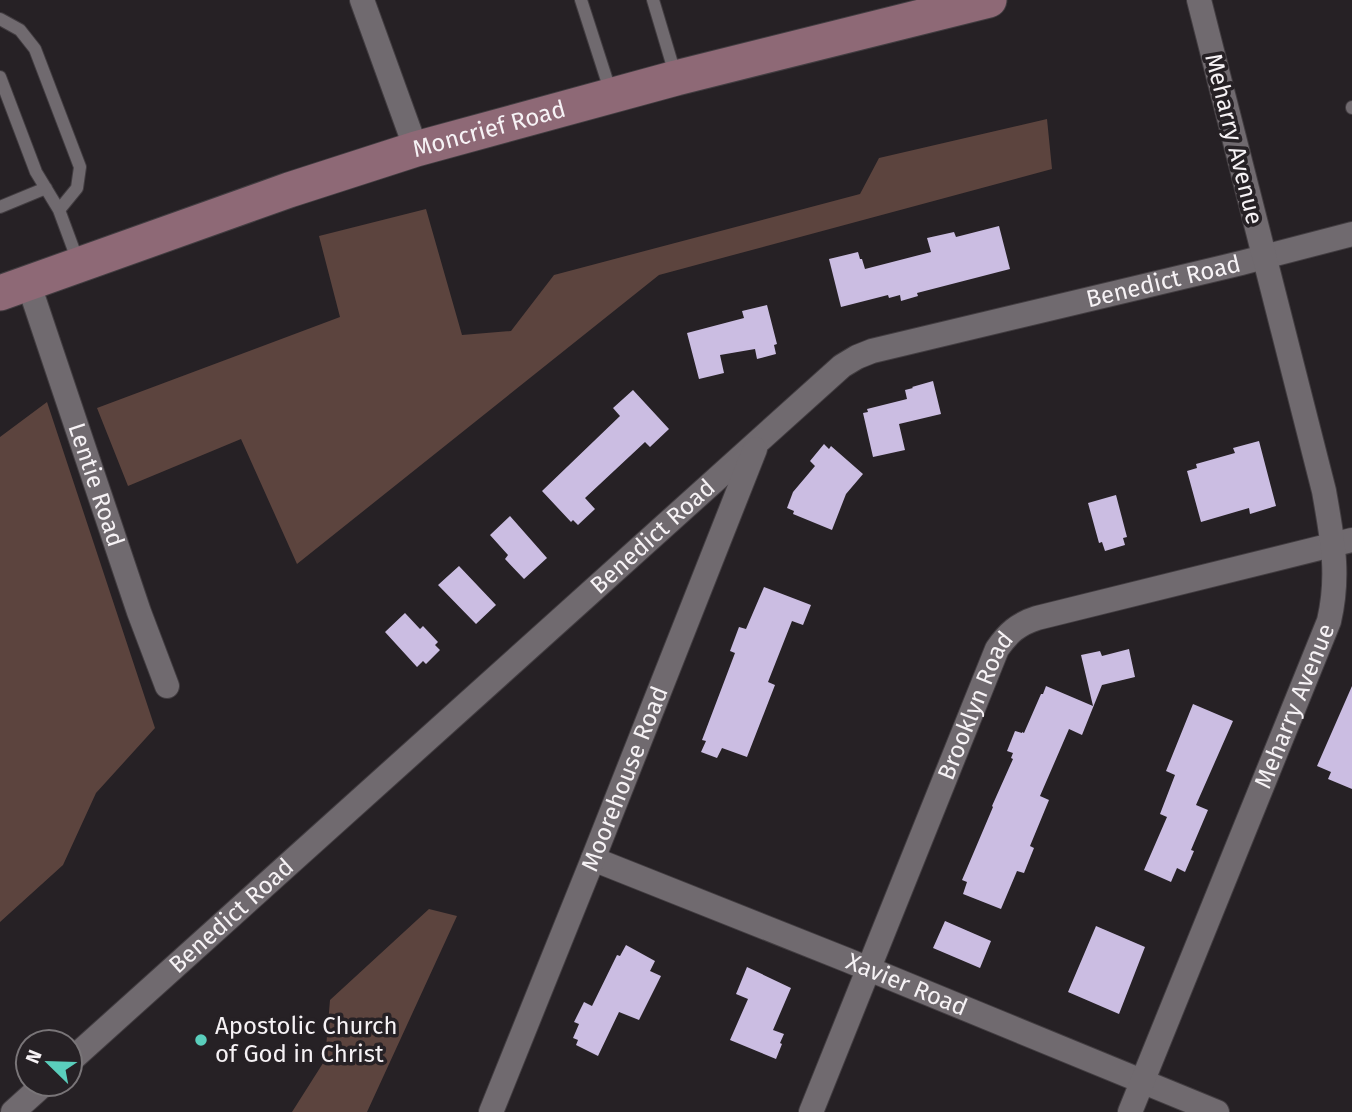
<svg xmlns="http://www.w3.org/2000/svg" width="1352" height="1112" font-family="'Fira Sans',sans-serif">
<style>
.green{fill:#5c443e}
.building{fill:#cbbde2}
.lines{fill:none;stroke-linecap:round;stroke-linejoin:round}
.lane-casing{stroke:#423d41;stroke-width:14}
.street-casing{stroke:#423d41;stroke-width:26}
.secondary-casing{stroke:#423d41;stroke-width:37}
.lane{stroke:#706a6f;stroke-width:12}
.street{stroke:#706a6f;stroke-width:24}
.secondary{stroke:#8e6976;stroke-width:35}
.poi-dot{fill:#5acebc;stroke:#262125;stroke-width:2.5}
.labels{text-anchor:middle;stroke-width:7;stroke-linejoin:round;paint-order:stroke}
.street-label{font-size:24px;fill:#f6f2f5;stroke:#262125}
.poi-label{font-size:24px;fill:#f6f2f5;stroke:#262125;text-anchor:start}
</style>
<rect width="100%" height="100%" fill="#262125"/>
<path class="green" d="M 1047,119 L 1052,169 L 659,275 L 297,564 L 241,439 L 128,486 L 97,408 L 340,317 L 319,236 L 426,209 L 462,335 L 511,331 L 554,275 L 860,194 L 879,158 Z
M 47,402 L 155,728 L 96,793 L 63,865 L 0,922 L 0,437 Z
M 429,909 L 457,916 L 367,1112 L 292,1112 L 325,1060 L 330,1000 Z"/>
<path class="building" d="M 999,226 L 1010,269 L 917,293 L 918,296 L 901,301 L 900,295 L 889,298 L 888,295 L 841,307 L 829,259 L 858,252 L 860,259 L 862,259 L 865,269 L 931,252 L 927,238 L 954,232 L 956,237 Z
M 767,305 L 777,344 L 774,345 L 776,354 L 757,359 L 755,349 L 720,355 L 724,373 L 699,379 L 687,333 L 744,318 L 742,311 Z
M 933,381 L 941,414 L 899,424 L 905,450 L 873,457 L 863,413 L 868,412 L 867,409 L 907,399 L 905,390 L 913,388 L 912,387 Z
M 633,390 L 669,429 L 650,447 L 645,442 L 585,498 L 595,509 L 578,525 L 573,520 L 571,522 L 542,491 L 620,416 L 613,408 Z
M 1259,441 L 1276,506 L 1250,514 L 1249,508 L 1201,522 L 1187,471 L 1197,468 L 1196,464 L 1235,453 L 1233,448 Z
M 824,444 L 829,449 L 831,446 L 863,474 L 846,494 L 832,530 L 793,514 L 794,511 L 787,508 L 793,492 L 815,466 L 810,461 Z
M 1116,495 L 1127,537 L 1123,538 L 1125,545 L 1105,551 L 1102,542 L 1099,543 L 1088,503 Z
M 510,516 L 547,558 L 524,579 L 505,559 L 508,555 L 490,535 Z
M 459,566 L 496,605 L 476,624 L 438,585 Z
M 764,587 L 811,605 L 803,625 L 792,621 L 768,682 L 775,685 L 747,757 L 722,748 L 717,758 L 701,752 L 706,741 L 702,740 L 735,653 L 730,651 L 739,627 L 746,629 Z
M 405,613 L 420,629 L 423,626 L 438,642 L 435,645 L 440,650 L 426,664 L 423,661 L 417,667 L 385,632 Z
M 1129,649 L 1135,677 L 1102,685 L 1082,735 L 1069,729 L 1040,796 L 1049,800 L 1030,846 L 1034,848 L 1024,873 L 1017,871 L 1001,909 L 963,894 L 967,882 L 962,880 L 993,807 L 992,806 L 1013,759 L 1011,758 L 1013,753 L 1007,751 L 1015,731 L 1022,733 L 1022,732 L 1024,733 L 1041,694 L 1043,694 L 1046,686 L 1093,706 L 1081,655 L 1100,651 L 1102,656 Z
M 1352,686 L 1352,789 L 1328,779 L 1331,772 L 1317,766 Z
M 1193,704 L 1233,721 L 1196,805 L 1208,810 L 1191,850 L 1194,851 L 1185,872 L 1177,868 L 1171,882 L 1144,870 L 1167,817 L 1160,814 L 1175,775 L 1166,771 Z
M 945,921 L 991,941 L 980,968 L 933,948 Z
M 1096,926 L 1145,947 L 1119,1014 L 1068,992 Z
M 626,945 L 655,961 L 650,971 L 661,976 L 639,1020 L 619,1012 L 598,1056 L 576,1045 L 578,1040 L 573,1038 L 579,1024 L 574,1022 L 584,1002 L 592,1006 L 617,955 L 620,956 Z
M 747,967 L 791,988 L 773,1030 L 784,1034 L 780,1043 L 782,1044 L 776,1059 L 730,1040 L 748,999 L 736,994 Z"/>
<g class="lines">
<defs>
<path id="lane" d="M 581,0 L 611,93
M 653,0 L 676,77
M 0,19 L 20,30 L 35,49 L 80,167 L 77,188 L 59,210
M 0,77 L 36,172 L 59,210 L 79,264
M 1352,107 L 1352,108
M 0,207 L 46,188"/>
<g id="street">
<path d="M 362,0 L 416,149"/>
<path id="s1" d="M 28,282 L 139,612 L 167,686"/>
<path id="s2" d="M 593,859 L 847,960 L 1217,1112"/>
<path id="s3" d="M 70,1061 L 842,366 L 857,357 L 872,351 L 1241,263 L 1352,234"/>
<path d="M 13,1112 L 44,1084"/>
<path id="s4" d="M 491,1112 L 593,859 L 755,449"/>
<path id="s5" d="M 811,1112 L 997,649 C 1008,633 1018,624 1037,618 L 1352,540"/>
<path id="s6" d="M 1130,1112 L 1329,621 C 1340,574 1332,537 1324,491 L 1199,0"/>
</g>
<g id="secondary">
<path id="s7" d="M 0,293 L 289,190 L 416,149 L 676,78 L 989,0"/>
</g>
</defs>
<use href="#lane" class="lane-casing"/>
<use href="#street" class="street-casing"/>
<use href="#secondary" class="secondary-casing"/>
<use href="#lane" class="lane"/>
<use href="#street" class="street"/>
<use href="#secondary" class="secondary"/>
</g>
<circle class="poi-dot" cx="201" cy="1040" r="7"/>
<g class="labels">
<g class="street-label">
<text dy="8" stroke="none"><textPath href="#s7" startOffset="516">Moncrief Road</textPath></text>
<text transform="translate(1234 139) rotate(76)" y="8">Meharry Avenue</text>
<text dy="8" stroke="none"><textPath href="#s3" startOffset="1372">Benedict Road</textPath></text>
<text dy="8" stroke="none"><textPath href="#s1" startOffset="214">Lentie Road</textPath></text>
<text dy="8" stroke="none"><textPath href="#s3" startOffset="784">Benedict Road</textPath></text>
<text dy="8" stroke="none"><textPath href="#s6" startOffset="438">Meharry Avenue</textPath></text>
<text dy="8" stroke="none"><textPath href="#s5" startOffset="438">Brooklyn Road</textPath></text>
<text dy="8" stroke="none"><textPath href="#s4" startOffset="359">Moorehouse Road</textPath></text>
<text dy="8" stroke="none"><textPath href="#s3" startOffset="217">Benedict Road</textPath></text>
<text dy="8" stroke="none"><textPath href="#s2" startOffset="338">Xavier Road</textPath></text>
</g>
<g class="poi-label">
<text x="215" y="1034">Apostolic Church<tspan x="215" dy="28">of God in Christ</tspan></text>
</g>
</g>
<g transform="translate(49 1063) rotate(293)"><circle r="33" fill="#262125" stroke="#797578" stroke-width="2"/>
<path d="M0-5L12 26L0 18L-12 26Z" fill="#5acebc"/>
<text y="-10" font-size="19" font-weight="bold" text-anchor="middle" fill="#f6f2f5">N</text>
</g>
</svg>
